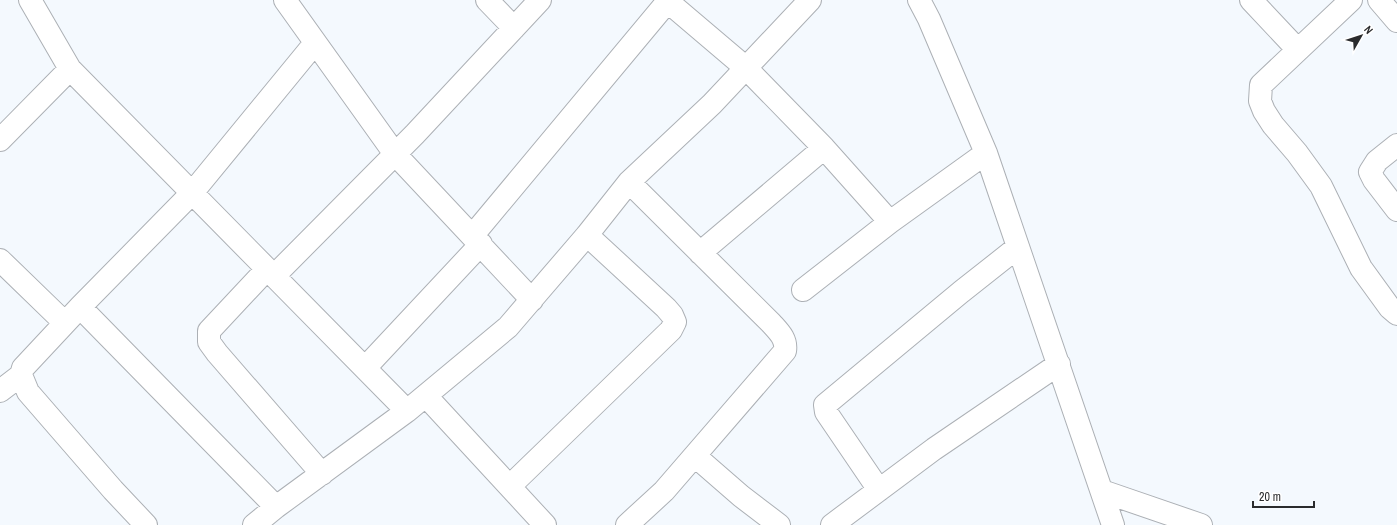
<svg xmlns="http://www.w3.org/2000/svg" width="1397" height="525" font-family="'Archivo Narrow',sans-serif">
<style>
.lines{fill:none;stroke-linecap:round;stroke-linejoin:round}
.minor-casing{stroke:#acb0b5;stroke-width:24}
.minor{stroke:#fff;stroke-width:22}
</style>
<rect width="100%" height="100%" fill="#f4f9fe"/>
<g class="lines">
<defs>
<path id="minor" d="M 30,0 L 70,69 L 407,411
M 285,0 L 395,154 L 532,300
M 487,0 L 514,28
M 666,0 L 746,68 L 824,148 L 890,222
M 919,0 L 929,19 L 986,153 L 1113,525
M 1251,0 L 1298,50
M 1351,0 L 1261,85 L 1260,101 L 1264,111 L 1273,125 L 1297,153 L 1321,186 L 1361,268 L 1390,308 L 1397,314
M 1379,0 L 1397,21
M 0,140 L 70,69
M 1397,145 L 1377,161 L 1370,172 L 1374,180 L 1397,210
M 473,235 L 668,1
M 700,253 L 824,148
M 0,260 L 65,323
M 267,269 L 209,331 L 209,342 L 217,353 L 322,474
M 274,276 L 415,134 L 540,0
M 803,290 L 890,222 L 986,153
M 80,307 L 276,507
M 365,368 L 481,244
M 0,391 L 21,375
M 426,396 L 545,525
M 695,456 L 741,496 L 779,525
M 510,486 L 671,330 L 675,322 L 672,315 L 666,308 L 587,235
M 879,490 L 826,412 L 825,405 L 961,292 L 1018,247
M 1102,491 L 1201,525
M 146,525 L 113,490 L 28,392 L 21,375 L 23,368 L 80,307 L 192,193 L 315,43
M 254,525 L 276,507 L 407,411 L 508,327 L 587,235 L 629,182 L 712,104 L 810,0
M 627,525 L 664,491 L 785,351 C 787,339 779,332 771,323 L 629,182
M 832,525 L 934,449 L 1059,364"/>
</defs>
<use href="#minor" class="minor-casing"/>
<use href="#minor" class="minor"/>
</g>
<g transform="translate(1361 36) rotate(51)" stroke="#ffffff" stroke-width="3" paint-order="stroke">
<path d="M0-3L7 15L0 10L-7 15Z" fill="#2a2b2d"/>
<text y="-6" font-size="11" font-weight="bold" text-anchor="middle" fill="#2a2b2d">N</text>
</g>
<path d="M1253 501v6h61v-6" fill="none" stroke="#2a2b2d" stroke-width="2"/>
<text x="1259" y="501" font-size="12" fill="#2a2b2d" stroke="#ffffff" stroke-width="3" paint-order="stroke">20 m</text>
</svg>
